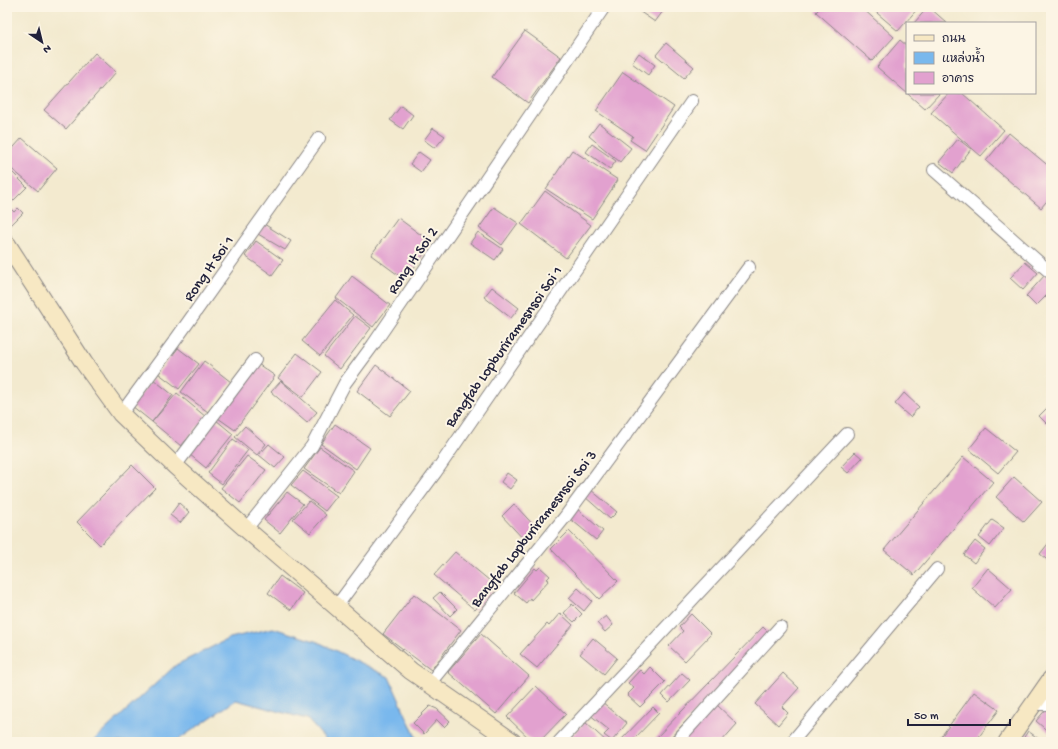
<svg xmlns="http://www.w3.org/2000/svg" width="1058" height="749" font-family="'Gochi Hand','Playpen Sans Thai',sans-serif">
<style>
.water{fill:#79b8ed;stroke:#4e6d94}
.building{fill:#e2a1cf}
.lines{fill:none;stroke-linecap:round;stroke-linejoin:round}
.street-casing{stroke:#8a8685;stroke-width:14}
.secondary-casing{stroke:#8a8685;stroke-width:19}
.street{stroke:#fff;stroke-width:12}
.secondary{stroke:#f7e8c3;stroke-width:17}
.labels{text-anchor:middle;stroke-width:4;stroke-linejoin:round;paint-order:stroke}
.street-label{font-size:15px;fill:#22223b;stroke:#fcf5e5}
</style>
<rect width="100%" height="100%" fill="#fcf5e5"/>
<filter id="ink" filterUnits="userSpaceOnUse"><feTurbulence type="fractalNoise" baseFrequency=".025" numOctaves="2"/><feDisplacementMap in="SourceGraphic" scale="8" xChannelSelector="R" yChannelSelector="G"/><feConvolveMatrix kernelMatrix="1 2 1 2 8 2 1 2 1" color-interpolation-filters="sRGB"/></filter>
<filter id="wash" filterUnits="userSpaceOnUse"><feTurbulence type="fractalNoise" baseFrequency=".012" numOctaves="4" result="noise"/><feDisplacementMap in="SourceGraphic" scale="16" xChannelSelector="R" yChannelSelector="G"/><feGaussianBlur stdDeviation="0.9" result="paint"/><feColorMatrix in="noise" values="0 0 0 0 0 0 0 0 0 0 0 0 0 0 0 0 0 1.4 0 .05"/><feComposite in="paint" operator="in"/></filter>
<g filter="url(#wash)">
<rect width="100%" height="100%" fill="#f3eacf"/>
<path class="water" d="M 273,628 L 318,642 L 389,677 L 418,742 L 328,742 L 307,719 L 236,700 L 175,742 L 92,742 L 176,665 L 230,638 Z"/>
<g id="blocks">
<path class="building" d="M 633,7 L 666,7 L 655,22 Z
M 821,7 L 861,7 L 894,37 L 872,61 L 816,12 Z
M 870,7 L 919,7 L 898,31 Z
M 928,7 L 929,7 L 947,23 L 914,23 Z
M 525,31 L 561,57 L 528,103 L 492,77 Z
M 900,40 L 907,46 L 907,93 L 940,93 L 925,109 L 877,67 Z
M 666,43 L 694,67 L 684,78 L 656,55 Z
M 95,53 L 116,72 L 66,129 L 44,110 Z
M 639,53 L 655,65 L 648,75 L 632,63 Z
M 623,72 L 674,107 L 645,150 L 630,140 L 633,136 L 596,111 Z
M 949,93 L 962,93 L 1004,130 L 981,156 L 931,113 Z
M 401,106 L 413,115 L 403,129 L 390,120 Z
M 599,123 L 631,148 L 620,162 L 589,136 Z
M 433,128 L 445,136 L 435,148 L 424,140 Z
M 1009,133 L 1051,168 L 1051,196 L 1041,208 L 986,161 Z
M 22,138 L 57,168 L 38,191 L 7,165 L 7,155 Z
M 958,139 L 971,149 L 953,173 L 939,162 Z
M 592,144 L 616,161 L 610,169 L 586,152 Z
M 572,150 L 618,180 L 592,219 L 546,189 Z
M 419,152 L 430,160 L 421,172 L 410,164 Z
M 7,167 L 27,187 L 8,206 L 14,212 L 18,208 L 23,213 L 11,225 L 7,221 Z
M 545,191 L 591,225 L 566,258 L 521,224 Z
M 494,207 L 518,223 L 502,245 L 479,228 Z
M 398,218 L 432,243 L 405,280 L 371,255 Z
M 264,224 L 291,241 L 285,250 L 258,234 Z
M 478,232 L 503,249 L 495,260 L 470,243 Z
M 256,241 L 283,260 L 272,275 L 245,256 Z
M 1025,262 L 1038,273 L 1023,290 L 1010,278 Z
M 1045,275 L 1051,281 L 1051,291 L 1036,306 L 1026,296 Z
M 352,276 L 390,305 L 373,327 L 336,298 Z
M 492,287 L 519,308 L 511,318 L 484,297 Z
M 335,300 L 353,315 L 320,356 L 302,341 Z
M 355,316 L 371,328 L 340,369 L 324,356 Z
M 178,348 L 199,364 L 179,389 L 158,373 Z
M 297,353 L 322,372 L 303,397 L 278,378 Z
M 204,361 L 231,382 L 208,412 L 181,392 Z
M 258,364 L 275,376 L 235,430 L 218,418 Z
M 376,365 L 410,391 L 390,416 L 357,391 Z
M 153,379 L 173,395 L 152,422 L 132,406 Z
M 281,381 L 317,412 L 307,423 L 271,392 Z
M 177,393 L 206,417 L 181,446 L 152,422 Z
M 904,393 L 919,407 L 910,417 L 895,404 Z
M 1050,405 L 1051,419 L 1047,424 L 1039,416 Z
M 216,420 L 233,434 L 206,468 L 189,454 Z
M 335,424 L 370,448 L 356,469 L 321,444 Z
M 245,426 L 266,444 L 257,455 L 235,437 Z
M 986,428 L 1016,452 L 998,473 L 969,449 Z
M 233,439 L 248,450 L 222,484 L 208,473 Z
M 269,444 L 285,457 L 275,468 L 259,455 Z
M 320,447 L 354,471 L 339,493 L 304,469 Z
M 855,452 L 862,458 L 848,473 L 841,467 Z
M 247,456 L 266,470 L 240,503 L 221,488 Z
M 963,457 L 993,482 L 914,575 L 884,550 Z
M 132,465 L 155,488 L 100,545 L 77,522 Z
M 303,471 L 337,496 L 325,511 L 291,485 Z
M 507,473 L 517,480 L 510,489 L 501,482 Z
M 1014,477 L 1042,502 L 1024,522 L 996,497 Z
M 590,489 L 617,512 L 610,519 L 584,496 Z
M 287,492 L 303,504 L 280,533 L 264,520 Z
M 309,501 L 326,515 L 310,533 L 293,519 Z
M 179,503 L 189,512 L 180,523 L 170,515 Z
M 514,504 L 539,531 L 526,542 L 502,516 Z
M 576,508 L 603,531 L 596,540 L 568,517 Z
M 992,520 L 1004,528 L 990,546 L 979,537 Z
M 569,531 L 618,581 L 599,599 L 551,549 Z
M 1051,540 L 1051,563 L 1040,554 Z
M 975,541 L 985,549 L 974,563 L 964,555 Z
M 455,552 L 496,586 L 475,610 L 434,575 Z
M 540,567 L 550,576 L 547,579 L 549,580 L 531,600 L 530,598 L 526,603 L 514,593 L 535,568 L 537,570 Z
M 988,568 L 1012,589 L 995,608 L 972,588 Z
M 280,576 L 303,593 L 291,610 L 268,593 Z
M 578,588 L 592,601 L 584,611 L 569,598 Z
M 440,592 L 457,609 L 450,616 L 433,598 Z
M 414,594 L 461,630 L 431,670 L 383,634 Z
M 572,604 L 582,614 L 574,622 L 564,613 Z
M 560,613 L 573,625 L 537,668 L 520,654 L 547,624 L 549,626 Z
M 691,614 L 711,634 L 685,661 L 669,646 L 683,631 L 679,627 Z
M 606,616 L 613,625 L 605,632 L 597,623 Z
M 763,627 L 770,634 L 666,742 L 658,742 L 655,739 Z
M 481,634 L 529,676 L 496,714 L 448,672 Z
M 593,638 L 617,658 L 604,674 L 580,654 Z
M 650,667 L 665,682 L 640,707 L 627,695 L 634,688 L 628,683 L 640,670 L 644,674 Z
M 682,673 L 690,680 L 669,702 L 662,695 Z
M 783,673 L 799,688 L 782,707 L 788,713 L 778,725 L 755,704 Z
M 536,686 L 566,714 L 539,742 L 533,742 L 507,717 Z
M 974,692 L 999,710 L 975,742 L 937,742 Z
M 601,701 L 627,723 L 612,741 L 604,735 L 609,730 L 589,714 Z
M 715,703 L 737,724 L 721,742 L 679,742 Z
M 430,706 L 437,709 L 450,721 L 444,727 L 437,720 L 424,734 L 413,723 Z
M 653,707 L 659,713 L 634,739 L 637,742 L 619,742 Z
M 1048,707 L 1051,710 L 1051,734 L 1036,721 Z
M 585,722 L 607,742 L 566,742 Z
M 1028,731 L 1043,742 L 1021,742 Z"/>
</g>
</g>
<g filter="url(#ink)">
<use href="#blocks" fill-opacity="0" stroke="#8a8685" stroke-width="1"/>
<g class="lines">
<defs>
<path id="street" d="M 934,170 L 1051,273
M 121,414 L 174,342 L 319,138
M 175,466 L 255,360
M 246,529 L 312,446 L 345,383 L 373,345 L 604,7
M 336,607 L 435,473 L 692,101
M 429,684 L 565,517 L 749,267
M 1034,704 L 1051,704
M 559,742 L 847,434
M 676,742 L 780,627
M 792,742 L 937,569"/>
<path id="secondary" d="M 7,244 L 84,363 L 121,414 L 175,466 L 246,529 L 411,671 L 513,742
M 1007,742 L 1051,679"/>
</defs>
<use href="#street" class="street-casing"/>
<use href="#secondary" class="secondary-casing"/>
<use href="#street" class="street"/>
<use href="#secondary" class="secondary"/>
</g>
</g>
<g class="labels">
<g class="street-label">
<text transform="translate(412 260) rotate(-56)" y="5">Rong It Soi 2</text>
<text transform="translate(208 268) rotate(-55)" y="5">Rong It Soi 1</text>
<text transform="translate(503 346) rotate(-55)" y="5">Bangfab Lopburiramesnsoi Soi 1</text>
<text transform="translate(533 528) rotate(-52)" y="5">Bangfab Lopburiramesnsoi Soi 3</text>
</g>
</g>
<rect width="1058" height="749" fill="none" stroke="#fcf5e5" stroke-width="24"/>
<rect x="906" y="22" width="130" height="72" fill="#fcf5e5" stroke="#a5a1a1"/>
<rect x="914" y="35" width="20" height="6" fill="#f7e8c3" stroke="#a5a1a1"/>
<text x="942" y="42" font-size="12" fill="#22223b">ถนน</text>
<rect x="914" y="52" width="20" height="12" fill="#79b8ed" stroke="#a5a1a1"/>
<text x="942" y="62" font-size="12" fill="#22223b">แหล่งน้ำ</text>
<rect x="914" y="72" width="20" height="12" fill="#e2a1cf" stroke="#a5a1a1"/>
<text x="942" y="82" font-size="12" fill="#22223b">อาคาร</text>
<g transform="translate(42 42) rotate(145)" stroke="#fcf5e5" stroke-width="3" paint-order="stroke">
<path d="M0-3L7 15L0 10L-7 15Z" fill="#22223b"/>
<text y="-6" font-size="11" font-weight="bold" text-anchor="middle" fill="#22223b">N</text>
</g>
<path d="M908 719v6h102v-6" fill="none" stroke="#22223b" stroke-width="2"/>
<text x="914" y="719" font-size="12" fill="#22223b" stroke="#fcf5e5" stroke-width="3" paint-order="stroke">50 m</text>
</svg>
